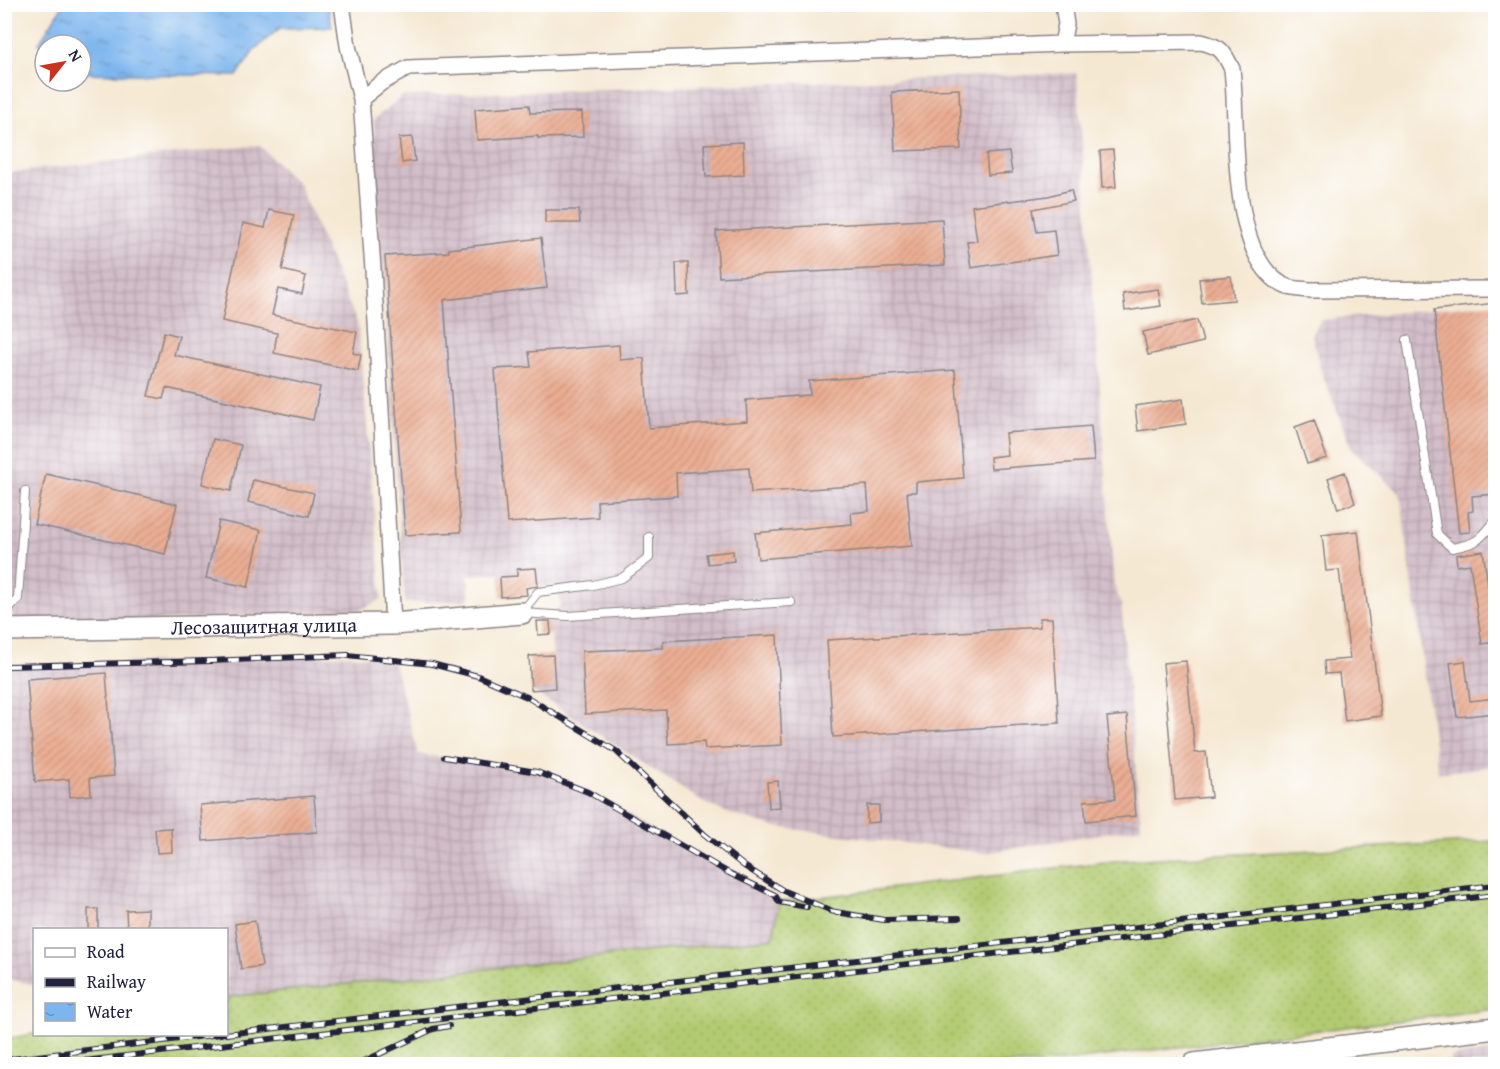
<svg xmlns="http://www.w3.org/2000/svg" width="1500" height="1069" font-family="'Gentium Book Plus',serif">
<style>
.industrial{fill:url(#industrial-grid)}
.grass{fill:url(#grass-dots);stroke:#6a7656;stroke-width:1.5}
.water{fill:url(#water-ripples);stroke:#506c94;stroke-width:1.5}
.building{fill:url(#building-hatch)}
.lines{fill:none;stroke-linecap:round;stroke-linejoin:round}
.lane-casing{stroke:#8c8586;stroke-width:10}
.street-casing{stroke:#8c8586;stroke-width:18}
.secondary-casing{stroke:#8c8586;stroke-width:24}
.lane{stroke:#fff;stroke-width:8}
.street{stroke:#fff;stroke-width:15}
.secondary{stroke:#fff;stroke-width:21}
.rail-casing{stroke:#22223b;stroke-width:6}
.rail{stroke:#fff;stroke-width:4;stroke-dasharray:11;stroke-linecap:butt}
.labels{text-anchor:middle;stroke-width:4.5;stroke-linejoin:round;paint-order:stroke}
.street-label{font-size:20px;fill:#22223b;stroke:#fff}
</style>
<defs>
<pattern id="industrial-grid" width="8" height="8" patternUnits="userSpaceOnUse" patternTransform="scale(1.5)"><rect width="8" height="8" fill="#d2bdc8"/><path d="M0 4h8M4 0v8" fill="none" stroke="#b4a2ad"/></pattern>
<pattern id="grass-dots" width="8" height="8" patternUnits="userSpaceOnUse" patternTransform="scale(1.5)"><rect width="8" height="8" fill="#b2cb71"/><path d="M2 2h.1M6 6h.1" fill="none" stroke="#99ae63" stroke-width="1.8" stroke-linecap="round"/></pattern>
<pattern id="water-ripples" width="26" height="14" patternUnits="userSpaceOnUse" patternTransform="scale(1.5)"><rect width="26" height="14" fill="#7db6ee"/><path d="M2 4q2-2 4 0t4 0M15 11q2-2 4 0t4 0" fill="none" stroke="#6694c2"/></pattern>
<pattern id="building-hatch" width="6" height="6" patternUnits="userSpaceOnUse" patternTransform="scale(1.5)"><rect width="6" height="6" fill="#ebae93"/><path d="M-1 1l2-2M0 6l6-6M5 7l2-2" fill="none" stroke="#c99580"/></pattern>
</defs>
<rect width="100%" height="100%" fill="#fff"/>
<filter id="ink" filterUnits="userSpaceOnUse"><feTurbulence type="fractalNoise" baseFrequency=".0167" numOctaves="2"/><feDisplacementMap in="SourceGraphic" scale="12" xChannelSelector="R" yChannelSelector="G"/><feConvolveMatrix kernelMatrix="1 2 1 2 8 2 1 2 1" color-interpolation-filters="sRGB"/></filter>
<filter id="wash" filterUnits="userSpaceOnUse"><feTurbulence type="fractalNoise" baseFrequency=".008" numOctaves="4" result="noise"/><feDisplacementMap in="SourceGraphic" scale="24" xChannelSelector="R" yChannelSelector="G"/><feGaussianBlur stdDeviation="1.35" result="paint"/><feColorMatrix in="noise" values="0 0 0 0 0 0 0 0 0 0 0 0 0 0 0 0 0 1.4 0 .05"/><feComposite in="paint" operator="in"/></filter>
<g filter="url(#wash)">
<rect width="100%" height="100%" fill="#f5e8d2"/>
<path class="industrial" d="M 1077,73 L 1114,585 L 1121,604 L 1141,827 L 985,853 L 800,830 L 771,826 L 730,814 L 704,803 L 531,690 L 555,688 L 550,620 L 560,606 L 558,586 L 527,588 L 527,595 L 501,597 L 499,573 L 468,575 L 470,600 L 405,603 L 385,295 L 379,240 L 373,120 L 403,96 Z
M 259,145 L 299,185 L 358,325 L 382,599 L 360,610 L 34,627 L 16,623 L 4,602 L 4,173 Z
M 1495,303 L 1495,766 L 1438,773 L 1400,493 L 1352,449 L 1320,368 L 1312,334 L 1321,320 Z
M 347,655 L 393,659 L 418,754 L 537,772 L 588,792 L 779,902 L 773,938 L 227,997 L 226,930 L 34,930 L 34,985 L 5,978 L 5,666 L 209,661 Z
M 1495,1051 L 1495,1064 L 1451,1064 L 1451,1057 Z"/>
<path class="grass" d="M 1495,841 L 1495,1009 L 1039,1064 L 5,1064 L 5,1039 L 34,1034 L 226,1034 L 227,997 L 773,938 L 779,902 L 1122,860 Z"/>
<path class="water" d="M 63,5 L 328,5 L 332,27 L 280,28 L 254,50 L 237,76 L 81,73 L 81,45 L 45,45 L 45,48 L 39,43 Z"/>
<g id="blocks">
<path class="building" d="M 959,89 L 961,149 L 895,151 L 892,92 Z
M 529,105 L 530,113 L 582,112 L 583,137 L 538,138 L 538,136 L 477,140 L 475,109 Z
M 412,137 L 415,161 L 402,163 L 399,138 Z
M 743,142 L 744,175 L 706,177 L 704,144 Z
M 1113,150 L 1116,187 L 1102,188 L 1100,151 Z
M 1009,152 L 1012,173 L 988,175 L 986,154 Z
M 1071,190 L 1074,201 L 1033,209 L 1037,232 L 1054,230 L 1057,255 L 971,268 L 967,242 L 977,241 L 972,206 L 1048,196 Z
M 269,210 L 294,215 L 282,270 L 306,276 L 302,294 L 278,289 L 272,315 L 357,332 L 353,353 L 361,355 L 358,371 L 274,353 L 277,333 L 222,321 L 243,223 L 265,228 Z
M 545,210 L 579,210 L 580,223 L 545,223 Z
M 942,219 L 945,265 L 719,277 L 716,231 Z
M 541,238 L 547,288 L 444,300 L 461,532 L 405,535 L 385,256 L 449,252 L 449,249 Z
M 676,263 L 688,263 L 689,295 L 677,296 Z
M 1231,276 L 1234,300 L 1202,303 L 1199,279 Z
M 1158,289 L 1161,306 L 1125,311 L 1123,294 Z
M 1496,303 L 1496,494 L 1472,496 L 1473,511 L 1468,512 L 1470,532 L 1459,533 L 1434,310 Z
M 1197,320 L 1203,342 L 1148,355 L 1143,332 Z
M 164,332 L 179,336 L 174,355 L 320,387 L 313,420 L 166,388 L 163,399 L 148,396 Z
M 619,345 L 620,360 L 644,358 L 649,428 L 747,421 L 746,400 L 810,395 L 809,381 L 955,370 L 963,478 L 916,482 L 916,492 L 907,492 L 912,546 L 758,559 L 755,533 L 852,524 L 851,513 L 869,511 L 867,485 L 751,493 L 749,468 L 676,473 L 677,496 L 597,501 L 598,517 L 507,523 L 495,369 L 531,367 L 529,352 Z
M 1183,399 L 1186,424 L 1138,431 L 1135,406 Z
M 1314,420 L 1327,458 L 1307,464 L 1295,427 Z
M 1091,426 L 1094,461 L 991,469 L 990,457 L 1007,455 L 1005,433 Z
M 213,439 L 241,445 L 231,491 L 202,484 Z
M 1345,472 L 1355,503 L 1338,509 L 1328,478 Z
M 46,474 L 177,504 L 165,554 L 34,524 Z
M 253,480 L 314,493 L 309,516 L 248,502 Z
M 219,521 L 261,530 L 248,587 L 206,578 Z
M 1358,531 L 1381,716 L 1345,721 L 1339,673 L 1325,674 L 1324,661 L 1350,659 L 1339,570 L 1326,571 L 1322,535 Z
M 733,551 L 734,561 L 708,564 L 706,554 Z
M 1483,551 L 1493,619 L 1496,618 L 1496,642 L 1482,644 L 1470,564 L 1457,566 L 1456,555 Z
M 536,568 L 538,586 L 526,588 L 527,595 L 501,597 L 500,577 L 517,576 L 517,569 Z
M 1040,618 L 1052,618 L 1059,723 L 833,737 L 827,640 L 1040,627 Z
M 537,621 L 550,621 L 551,634 L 538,635 Z
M 777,635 L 782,745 L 705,749 L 704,742 L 668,744 L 666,710 L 585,714 L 582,651 L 663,648 L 663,641 Z
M 553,655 L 555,688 L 531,690 L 529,656 Z
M 1186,661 L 1195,753 L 1206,752 L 1211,797 L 1175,800 L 1163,663 Z
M 1465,661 L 1470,701 L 1496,698 L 1496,713 L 1457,717 L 1450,663 Z
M 106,673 L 114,776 L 90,778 L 91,795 L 70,797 L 69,779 L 35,782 L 27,679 Z
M 1127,715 L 1136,816 L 1086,821 L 1084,801 L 1115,799 L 1107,717 Z
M 778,781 L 780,807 L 769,808 L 767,782 Z
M 314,796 L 317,832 L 203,841 L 200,805 Z
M 867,805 L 879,805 L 879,822 L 867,823 Z
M 171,828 L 172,852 L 157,853 L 155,829 Z
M 88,909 L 98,909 L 98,930 L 88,930 Z
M 148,909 L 148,930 L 127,930 L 126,910 Z
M 255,921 L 262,966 L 241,969 L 235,924 Z"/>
</g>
</g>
<g filter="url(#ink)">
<use href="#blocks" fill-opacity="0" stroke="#8c8586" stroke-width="1.5"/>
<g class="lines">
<defs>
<path id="lane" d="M 1407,340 L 1437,534 L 1452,548 C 1479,543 1479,540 1496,520
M 522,612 L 538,592 L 593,585 L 622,578 L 649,558 L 649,537
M 4,613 L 18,599 L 25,491
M 523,613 L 568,616 L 791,602"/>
<path id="street" d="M 342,4 L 348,46 L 361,99
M 1062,44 L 1066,24 L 1063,4
M 393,624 L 373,269 L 361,99 L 381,83 L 408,68 L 1062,44 L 1201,42 C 1221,47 1223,50 1232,69 C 1239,126 1227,254 1283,285 C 1290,289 1301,289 1310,290 L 1496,289"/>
<g id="secondary">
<path id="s1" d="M 4,630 L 393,624 L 522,613"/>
<path d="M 1194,1064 L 1496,1028"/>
</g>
</defs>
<use href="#lane" class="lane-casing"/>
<use href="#street" class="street-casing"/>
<use href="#secondary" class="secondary-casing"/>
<use href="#lane" class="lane"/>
<use href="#street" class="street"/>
<use href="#secondary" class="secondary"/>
<defs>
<path id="rail" d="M 8,666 L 209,661 L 347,655 L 432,664 L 478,676 L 527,697 L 616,751 L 704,834 L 744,866 L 784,891 L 837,913
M 444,757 L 537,772 L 588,792 L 729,873 L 775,895 L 779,902 L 807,907
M 830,911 L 884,920 L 959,918
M 226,1034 L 1496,885
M 4,1060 L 221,1034
M 58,1064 L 1496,895
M 358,1064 L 433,1029 L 449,1026"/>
</defs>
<use href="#rail" class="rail-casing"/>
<use href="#rail" class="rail"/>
</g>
</g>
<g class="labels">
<g class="street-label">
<text dy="7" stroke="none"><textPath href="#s1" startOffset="260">Лесозащитная улица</textPath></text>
</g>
</g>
<rect width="1500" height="1069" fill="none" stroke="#fff" stroke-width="24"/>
<rect x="33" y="928" width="195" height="108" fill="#ffffff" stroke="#a7a7b1" stroke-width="1.5"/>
<rect x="45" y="948" width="30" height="9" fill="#ffffff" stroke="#a7a7b1" stroke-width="1.5"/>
<text x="87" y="958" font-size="18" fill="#22223b">Road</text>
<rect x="45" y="978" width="30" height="9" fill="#22223b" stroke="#a7a7b1" stroke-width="1.5"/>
<text x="87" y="988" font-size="18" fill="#22223b">Railway</text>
<rect x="45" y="1003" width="30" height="18" fill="url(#water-ripples)" stroke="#a7a7b1" stroke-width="1.5"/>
<text x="87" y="1018" font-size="18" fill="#22223b">Water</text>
<g transform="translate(63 63) rotate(59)"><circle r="28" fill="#ffffff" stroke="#a7a7b1" stroke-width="1.5"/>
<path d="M0-4.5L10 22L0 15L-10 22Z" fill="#c8321e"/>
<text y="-9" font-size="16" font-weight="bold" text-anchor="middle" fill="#22223b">N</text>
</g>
</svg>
